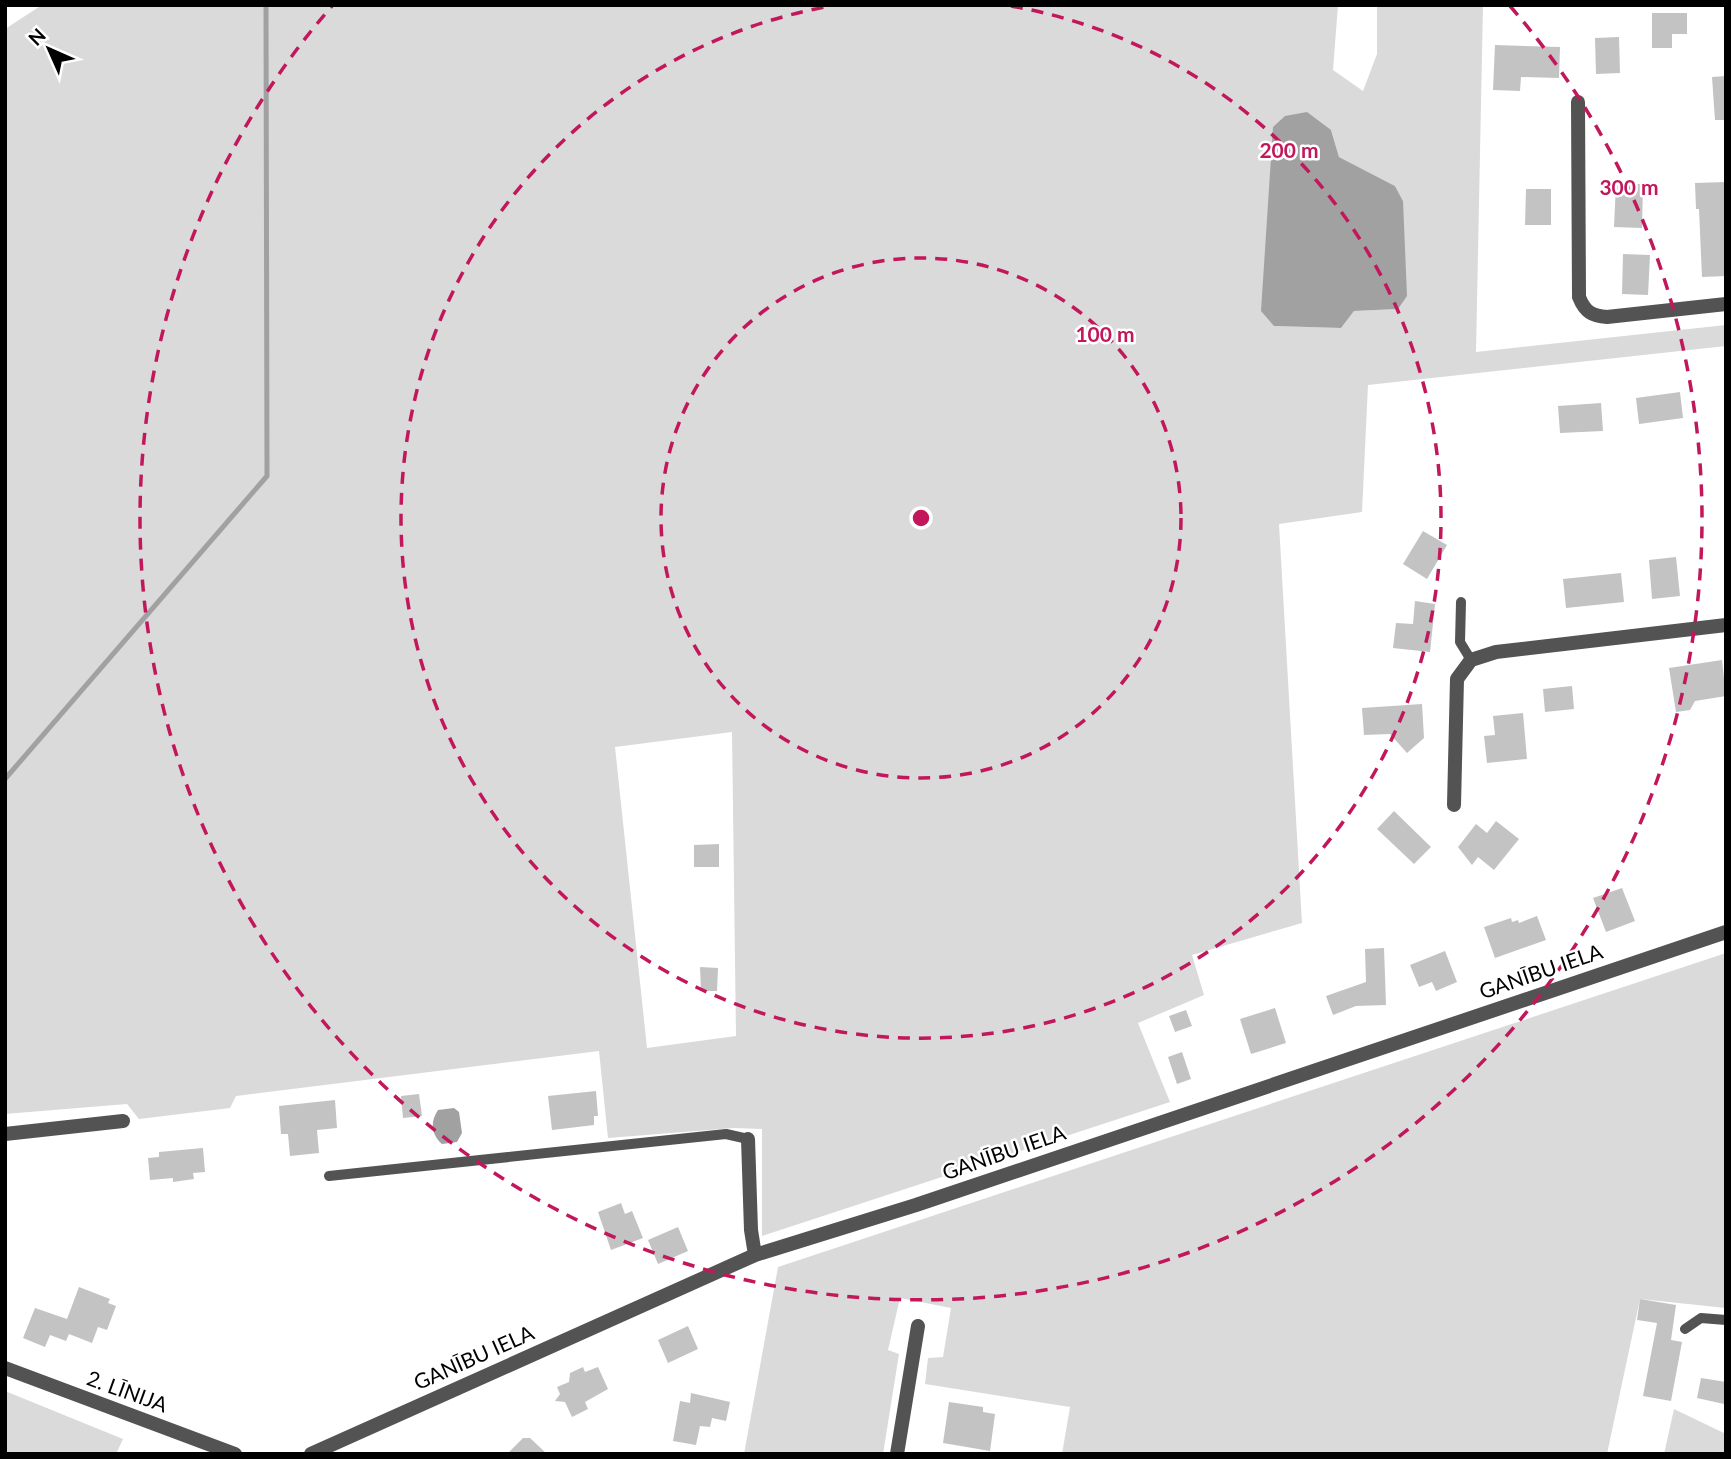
<svg xmlns="http://www.w3.org/2000/svg" width="1731" height="1459" font-family="Lato,sans-serif">
<style>
.green{fill:#dadada;fill-rule:evenodd}
.water{fill:#a1a1a1}
.lines{fill:none;stroke-linecap:round;stroke-linejoin:round}
.stream{stroke:#a1a1a1;stroke-width:5}
.building{fill:#c3c3c3}
.lane{stroke:#535353;stroke-width:10}
.street{stroke:#535353;stroke-width:14}
.ring{fill:none;stroke:#c2185b;stroke-width:3.5;stroke-dasharray:12 9}
.labels{text-anchor:middle;stroke-width:5;stroke-linejoin:round;paint-order:stroke}
.street-label{font-size:21px;fill:#000;stroke:#fff}
.centre{fill:#c2185b;stroke:#fff;stroke-width:3.5}
.ring-label{font-size:21px;text-anchor:middle;font-weight:bold;fill:#c2185b;stroke:#fff;stroke-width:5;stroke-linejoin:round;paint-order:stroke}
</style>
<rect width="100%" height="100%" fill="#fff"/>
<path class="green" d="M 42,5 L 1338,5 L 1333,70 L 1363,91 L 1377,54 L 1377,5 L 1483,5 L 1476,352 L 1726,325 L 1726,346 L 1368,385 L 1362,512 L 1279,524 L 1302,923 L 1192,955 L 1204,995 L 1138,1023 L 1170,1102 L 762,1236 L 762,1129 L 734,1128 L 608,1138 L 599,1051 L 236,1096 L 230,1108 L 139,1119 L 127,1104 L 5,1114 L 5,29 ZM 1331,130 L 1339,157 L 1395,186 L 1403,201 L 1398,309 L 1354,311 L 1341,328 L 1274,326 ZM 732,732 L 736,1036 L 647,1048 L 615,747 Z
M 1726,953 L 1726,1308 L 1640,1299 L 1607,1454 L 1062,1454 L 1070,1407 L 925,1384 L 928,1358 L 943,1357 L 951,1308 L 900,1298 L 888,1350 L 899,1354 L 883,1454 L 744,1454 L 778,1267 Z
M 5,1391 L 123,1439 L 116,1454 L 5,1454 Z
M 1674,1409 L 1726,1434 L 1726,1454 L 1664,1454 Z"/>
<path class="water" d="M 1307,112 L 1331,130 L 1339,157 L 1395,186 L 1403,201 L 1407,296 L 1398,309 L 1354,311 L 1341,328 L 1274,326 L 1261,311 L 1273,127 L 1285,116 Z
M 454,1108 L 459,1112 L 462,1133 L 457,1142 L 442,1144 C 431,1134 430,1122 438,1110 Z"/>
<g class="lines">
<path class="stream" d="M 5,779 L 267,476 L 266,5"/>
</g>
<path class="building" d="M 1652,13 L 1687,13 L 1687,34 L 1672,34 L 1672,48 L 1652,48 Z
M 1619,37 L 1620,73 L 1596,74 L 1595,38 Z
M 1495,45 L 1560,47 L 1559,78 L 1521,77 L 1520,91 L 1493,90 Z
M 1726,76 L 1726,120 L 1715,120 L 1712,77 Z
M 1726,182 L 1726,208 L 1724,208 L 1726,276 L 1702,277 L 1699,209 L 1696,209 L 1695,183 Z
M 1616,184 L 1643,184 L 1642,228 L 1614,227 Z
M 1526,189 L 1551,189 L 1551,225 L 1525,225 Z
M 1623,254 L 1650,255 L 1648,295 L 1622,294 Z
M 1680,392 L 1683,418 L 1639,424 L 1636,398 Z
M 1601,403 L 1603,431 L 1560,433 L 1558,406 Z
M 1423,531 L 1447,545 L 1427,579 L 1403,564 Z
M 1676,557 L 1680,596 L 1652,599 L 1649,560 Z
M 1621,573 L 1624,602 L 1566,608 L 1563,579 Z
M 1415,601 L 1435,604 L 1430,652 L 1393,648 L 1396,623 L 1413,624 Z
M 1722,660 L 1726,696 L 1695,701 L 1690,710 L 1676,712 L 1669,668 Z
M 1572,686 L 1574,709 L 1545,712 L 1543,689 Z
M 1422,704 L 1424,738 L 1407,753 L 1390,734 L 1364,735 L 1362,708 Z
M 1523,713 L 1527,759 L 1487,763 L 1484,736 L 1495,735 L 1493,716 Z
M 1394,811 L 1431,847 L 1414,864 L 1377,829 Z
M 1496,821 L 1519,839 L 1494,870 L 1478,857 L 1472,865 L 1458,847 L 1476,824 L 1487,833 Z
M 719,844 L 719,867 L 694,867 L 694,845 Z
M 1622,888 L 1635,921 L 1606,932 L 1593,898 Z
M 1537,916 L 1546,940 L 1495,958 L 1484,927 L 1511,918 L 1512,922 L 1518,920 L 1519,923 Z
M 1384,948 L 1386,1005 L 1356,1006 L 1333,1015 L 1326,996 L 1366,982 L 1365,949 Z
M 1445,951 L 1457,982 L 1436,991 L 1432,982 L 1419,987 L 1410,965 Z
M 700,967 L 718,968 L 717,991 L 701,991 Z
M 1275,1008 L 1286,1043 L 1251,1054 L 1240,1019 Z
M 1186,1010 L 1192,1026 L 1175,1032 L 1169,1016 Z
M 1182,1052 L 1191,1079 L 1177,1084 L 1168,1057 Z
M 596,1091 L 598,1116 L 594,1116 L 594,1125 L 552,1130 L 548,1096 Z
M 419,1094 L 422,1116 L 403,1118 L 401,1096 Z
M 335,1100 L 337,1128 L 317,1130 L 319,1153 L 290,1156 L 288,1134 L 281,1134 L 279,1106 Z
M 203,1148 L 205,1172 L 193,1173 L 194,1179 L 173,1182 L 173,1178 L 150,1180 L 148,1158 L 159,1157 L 159,1152 Z
M 621,1203 L 625,1214 L 632,1211 L 643,1238 L 611,1250 L 598,1212 Z
M 678,1227 L 688,1251 L 658,1264 L 648,1240 Z
M 79,1287 L 110,1299 L 108,1303 L 116,1306 L 107,1330 L 98,1327 L 92,1343 L 69,1334 L 66,1341 L 50,1335 L 45,1347 L 23,1338 L 35,1308 L 67,1319 Z
M 1640,1299 L 1676,1305 L 1671,1340 L 1682,1342 L 1671,1401 L 1643,1396 L 1657,1323 L 1637,1320 Z
M 688,1326 L 698,1349 L 668,1363 L 658,1340 Z
M 583,1367 L 585,1372 L 598,1367 L 608,1389 L 585,1402 L 588,1409 L 572,1417 L 565,1402 L 555,1401 L 560,1394 L 557,1387 L 569,1382 L 570,1373 Z
M 1701,1378 L 1726,1382 L 1724,1404 L 1697,1398 Z
M 691,1393 L 730,1402 L 726,1421 L 712,1418 L 710,1427 L 700,1426 L 696,1445 L 673,1441 L 680,1401 L 690,1403 Z
M 949,1402 L 983,1407 L 983,1412 L 995,1414 L 990,1451 L 943,1443 Z
M 523,1438 L 530,1438 L 547,1454 L 507,1454 Z"/>
<g class="lines">
<path class="lane" d="M 1461,602 L 1460,642 L 1471,660
M 329,1176 L 726,1134 L 748,1139
M 1685,1329 L 1701,1318 L 1726,1320"/>
<path class="street" d="M 1578,102 L 1579,297 C 1585,312 1592,316 1607,317 L 1726,304
M 1454,805 L 1457,679 L 1471,660 L 1496,652 L 1726,625
M 5,1134 L 123,1121
M 748,1139 L 751,1230 L 755,1255
M 5,1368 L 235,1454
M 311,1454 L 755,1255 L 916,1205 L 1726,932
M 897,1454 L 918,1326"/>
</g>
<g class="ring">
<circle cx="921" cy="518" r="260"/>
<path d="M1011 6A520 520 0 1 1 831 6"/>
<path d="M1510 6A781 781 0 1 1 332 6"/>
</g>
<g class="labels">
<g class="street-label">
<text transform="translate(1541 972) rotate(-19)" y="7">GANĪBU IELA</text>
<text transform="translate(1004 1153) rotate(-19)" y="7">GANĪBU IELA</text>
<text transform="translate(474 1358) rotate(-24)" y="7">GANĪBU IELA</text>
<text transform="translate(127 1392) rotate(20)" y="7">2. LĪNIJA</text>
</g>
</g>
<circle cx="921" cy="518" r="10" class="centre"/>
<g class="ring-label">
<text x="1289" y="158">200 m</text>
<text x="1629" y="195">300 m</text>
<text x="1105" y="342">100 m</text>
</g>
<rect width="1731" height="1459" fill="none" stroke="#000000" stroke-width="14"/>
<g transform="translate(49 49) rotate(315)" stroke="#ffffff" stroke-width="5" paint-order="stroke">
<path d="M0-5L12 26L0 18L-12 26Z" fill="#000000"/>
<text y="-10" font-size="19" font-weight="bold" text-anchor="middle" fill="#000000">N</text>
</g>
</svg>
